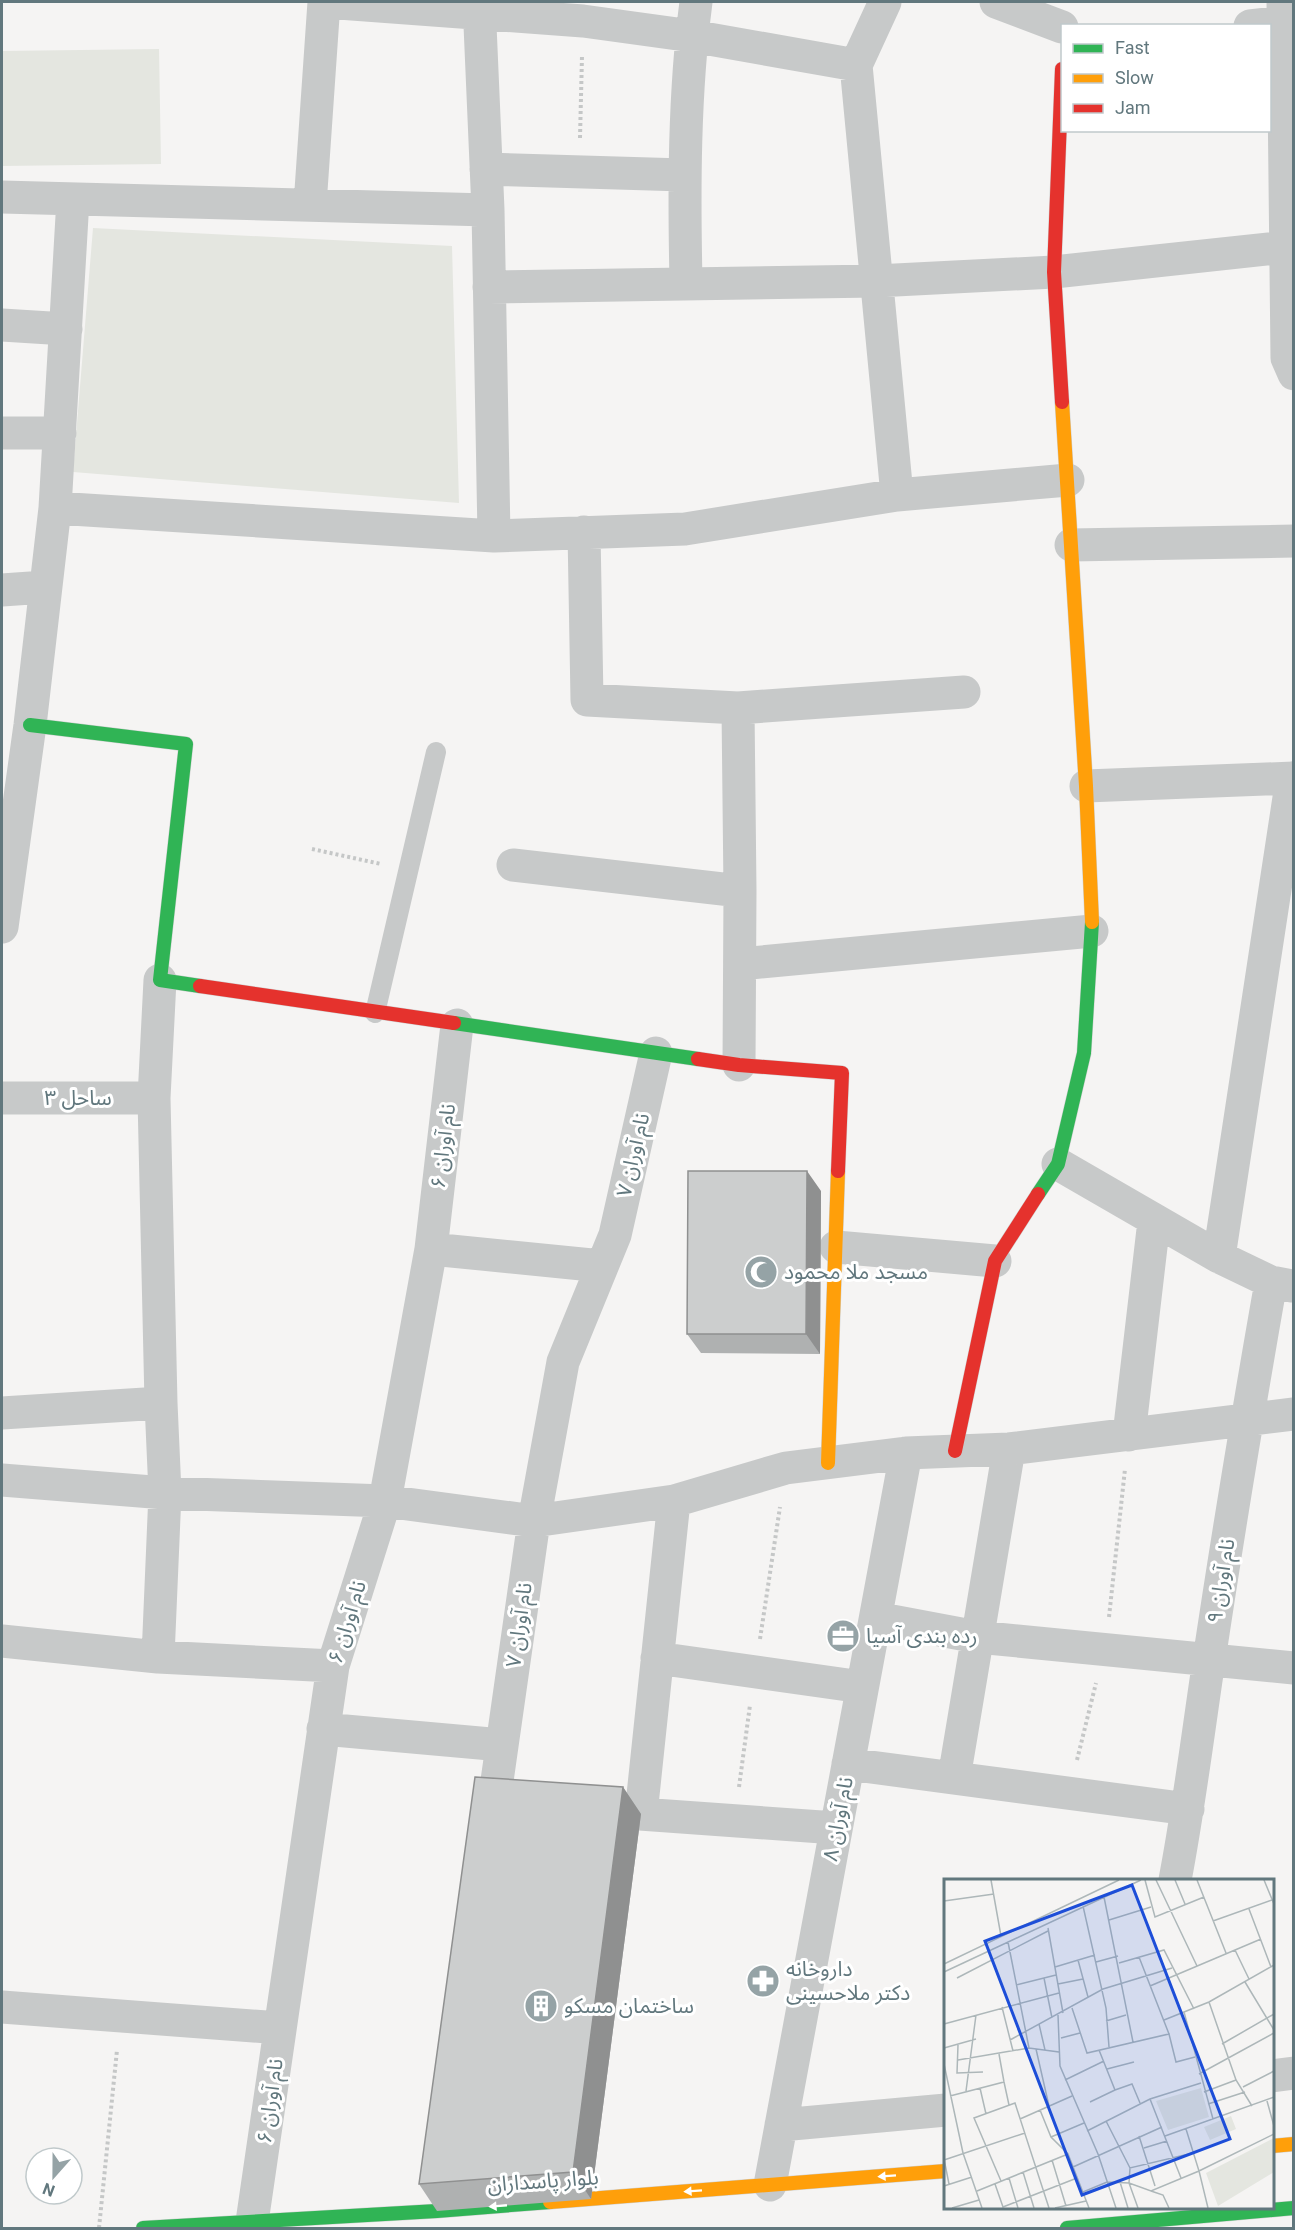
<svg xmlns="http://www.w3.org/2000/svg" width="1295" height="2230" font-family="Roboto,'Noto Sans Arabic',sans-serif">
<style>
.green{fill:#e4e6e0}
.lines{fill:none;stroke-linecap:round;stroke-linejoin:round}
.fast-casing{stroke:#d0d1d1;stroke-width:15}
.slow-casing{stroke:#d0d1d1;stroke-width:15}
.jam-casing{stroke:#d0d1d1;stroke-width:15}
.path{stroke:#c5c7c7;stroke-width:4;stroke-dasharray:3 3;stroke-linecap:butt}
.lane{stroke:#c7c9c9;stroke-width:20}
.street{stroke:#c7c9c9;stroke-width:33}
.fast{stroke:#30b455;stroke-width:14}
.slow{stroke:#ff9f0a;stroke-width:14}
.jam{stroke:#e5322d;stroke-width:14}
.wall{fill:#afb1b1}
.shaded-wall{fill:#8f9090}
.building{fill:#cccece;stroke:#8f9090;stroke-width:1.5}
.oneway{fill:#fff}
.labels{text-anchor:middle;stroke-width:6;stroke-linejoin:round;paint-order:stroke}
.street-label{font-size:21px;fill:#61777d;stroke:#fff}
.poi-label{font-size:21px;fill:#61777d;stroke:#fff;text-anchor:start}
.inset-road{fill:none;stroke:#adb7b9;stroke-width:1.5}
.view{fill:#1d4ed8;fill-opacity:0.15;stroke:#1d4ed8;stroke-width:3}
.inset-edge{fill:none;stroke:#61777d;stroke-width:3}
</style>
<rect width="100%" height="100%" fill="#f5f4f3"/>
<path class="green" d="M 159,49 L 161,164 L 2,166 L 2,51 Z
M 93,228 L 452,246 L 459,503 L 73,472 Z"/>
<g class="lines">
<defs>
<path id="fast" d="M 30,725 L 186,744 L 160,980 L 200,986
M 454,1023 L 698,1059
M 1038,1194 L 1058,1164 L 1084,1053 L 1092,922
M 143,2228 L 437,2211 L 550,2202
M 1067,2228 L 1294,2208"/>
<path id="slow" d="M 1062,402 L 1086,786 L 1092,922
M 828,1463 L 838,1171
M 1272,2146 L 1294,2144
M 550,2202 L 946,2171"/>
<path id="jam" d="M 1062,69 L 1054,272 L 1062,402
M 200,986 L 454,1023
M 698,1059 L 739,1065 L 842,1073 L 838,1171
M 955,1451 L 995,1261 L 1038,1194"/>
</defs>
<use href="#fast" class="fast-casing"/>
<use href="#slow" class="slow-casing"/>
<use href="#jam" class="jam-casing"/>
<path class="path" d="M 580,138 L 582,56
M 312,849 L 381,864
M 1109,1617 L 1125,1469
M 760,1639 L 780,1507
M 1077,1760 L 1096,1683
M 739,1787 L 750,1705
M 99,2228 L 117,2050"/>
<path class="lane" d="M 375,1013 L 436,752"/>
<path class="street" d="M 325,2 L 583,21 L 692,36 L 856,65 L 897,495
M 479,2 L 488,210 L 494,536
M 996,2 L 1062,27
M 1283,2 L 1287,358 L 1294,374
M 1250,26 L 1283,22
M 856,65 L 885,2
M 486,169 L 684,175
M 2,197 L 488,210
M 310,205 L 324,2
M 686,282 C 684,189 684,95 696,2
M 489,287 L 876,281 L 1054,272 L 1286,247
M 2,325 L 66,329
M 2,433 L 60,433
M 55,508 L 494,536 L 685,529 L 897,495 L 1068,480
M 584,532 L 587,700 L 738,708 L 740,891 L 739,1065
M 1071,545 L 1294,541
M 2,590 L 45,587
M 738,708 L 964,692
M 1086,786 L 1294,778
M 513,865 L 740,891
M 2,927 L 30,725 L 55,508 L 73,199
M 740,964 L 1092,931
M 2,1098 L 154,1098
M 1058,1164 L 1219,1257 L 1271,1282 L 1292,1286
M 836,1247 L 995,1261
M 431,1249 L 602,1266
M 1219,1257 L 1292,778
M 2,1413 L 161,1403
M 1129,1435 L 1154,1221
M 2,1480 L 165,1493 L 385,1501 L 534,1521 L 674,1501 L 786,1468 L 906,1453 L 1009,1449 L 1294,1414
M 876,1618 L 977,1637 L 1294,1668
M 2,1641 L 158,1657 L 333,1666
M 158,1657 L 165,1493 L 161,1403 L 154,1098 L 160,980
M 657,1658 L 862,1687
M 323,1729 L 502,1745
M 848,1764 L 1188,1809
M 954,1778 L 1009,1449
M 598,1811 L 836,1828
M 641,1814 L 674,1501
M 491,1823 L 534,1521 L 563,1362 L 615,1235 L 656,1053
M 1175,1880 C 1189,1807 1198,1733 1209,1660 C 1228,1533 1249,1407 1271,1282
M 2,2007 L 280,2028
M 1272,2076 L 1294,2073
M 781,2125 L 946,2110
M 770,2185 L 906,1453
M 252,2222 L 333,1666 L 385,1501 L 431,1249 L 457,1025"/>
<use href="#fast" class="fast"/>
<use href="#slow" class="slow"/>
<use href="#jam" class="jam"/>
</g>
<path class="wall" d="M 821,1191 L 820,1354 L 701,1353 L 687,1334 Z
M 623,1787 L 641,1814 L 591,2199 L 437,2211 L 419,2184 Z"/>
<path class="shaded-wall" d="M 807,1171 L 821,1191 L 820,1354 L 806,1334 Z
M 623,1787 L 641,1814 L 591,2199 L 573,2172 Z"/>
<path class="building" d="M 688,1171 L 807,1171 L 806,1334 L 687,1334 Z
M 475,1777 L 623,1787 L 573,2172 L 419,2184 Z"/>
<defs><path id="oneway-solid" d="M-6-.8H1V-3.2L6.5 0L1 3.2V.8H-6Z" transform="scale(1.5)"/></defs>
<g class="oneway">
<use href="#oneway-solid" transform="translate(887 2176) rotate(176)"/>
<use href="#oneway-solid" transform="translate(693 2191) rotate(176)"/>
<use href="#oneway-solid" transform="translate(498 2206) rotate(175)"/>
</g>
<defs>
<symbol id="mosque-disc" viewBox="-11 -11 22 22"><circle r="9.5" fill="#95a3a6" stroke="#fff"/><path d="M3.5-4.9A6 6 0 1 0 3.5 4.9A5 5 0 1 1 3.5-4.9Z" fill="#fff"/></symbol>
<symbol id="office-disc" viewBox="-11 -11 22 22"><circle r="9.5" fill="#95a3a6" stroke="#fff"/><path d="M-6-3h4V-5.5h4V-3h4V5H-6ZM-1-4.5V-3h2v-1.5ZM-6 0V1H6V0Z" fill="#fff"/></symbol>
<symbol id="pharmacy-disc" viewBox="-11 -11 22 22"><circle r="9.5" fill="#95a3a6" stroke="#fff"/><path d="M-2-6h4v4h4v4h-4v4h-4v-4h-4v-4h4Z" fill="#fff"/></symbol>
<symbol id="building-disc" viewBox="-11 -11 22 22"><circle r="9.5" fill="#95a3a6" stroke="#fff"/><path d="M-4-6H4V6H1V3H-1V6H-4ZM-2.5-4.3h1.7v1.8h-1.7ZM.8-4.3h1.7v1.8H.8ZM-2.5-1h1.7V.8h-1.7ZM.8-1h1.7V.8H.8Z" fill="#fff"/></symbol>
</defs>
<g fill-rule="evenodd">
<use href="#mosque-disc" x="742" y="1253" width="38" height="38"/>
<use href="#office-disc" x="824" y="1617" width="38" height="38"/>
<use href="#pharmacy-disc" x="744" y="1962" width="38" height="38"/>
<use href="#building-disc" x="522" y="1987" width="38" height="38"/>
</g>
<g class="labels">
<g class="street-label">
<text x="78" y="1105">ساحل ۳</text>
<text transform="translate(443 1146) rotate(-83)" y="7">نام آوران ۶</text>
<text transform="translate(633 1155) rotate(-77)" y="7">نام آوران ۷</text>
<text transform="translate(1221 1581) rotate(-81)" y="7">نام آوران ۹</text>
<text transform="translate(347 1622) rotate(-73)" y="7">نام آوران ۶</text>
<text transform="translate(519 1625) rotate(-82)" y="7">نام آوران ۷</text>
<text transform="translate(838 1819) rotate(-79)" y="7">نام آوران ۸</text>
<text transform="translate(270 2101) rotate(-82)" y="7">نام آوران ۶</text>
<text transform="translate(543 2181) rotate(-4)" y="7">بلوار پاسداران</text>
</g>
<g class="poi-label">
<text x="784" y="1279">مسجد ملا محمود</text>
<text x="866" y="1643">رده بندی آسیا</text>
<text x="786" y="1976">داروخانه<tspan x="786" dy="24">دکتر ملاحسینی</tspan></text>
<text x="564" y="2013">ساختمان مسکو</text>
</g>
</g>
<g transform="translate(944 1879)">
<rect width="330" height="330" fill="#f5f4f3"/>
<path d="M 257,209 L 265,238 L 224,251 L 212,222 ZM 287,237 L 292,250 L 266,261 L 260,248 ZM 330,259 L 330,293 L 274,327 L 262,294 Z" fill="#e4e6e0"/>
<path class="inset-road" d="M 47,1 L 57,57M 201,1 L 211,38 L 260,18M 212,1 L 253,87M 231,1 L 241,25M 253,1 L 282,74M 320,1 L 330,25M 160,18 L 189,163M 0,22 L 50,15M 139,27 L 162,129 L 165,168M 305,30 L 327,88M 165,41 L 207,28M 269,42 L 328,21M 104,49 L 119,134M 64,63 L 85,169M 291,71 L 305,100M 195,78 L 225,155M 134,81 L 144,118M 152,83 L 174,77M 175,84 L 220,71 L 250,130M 0,85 L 175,1M 111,88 L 151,76M 0,93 L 197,1M 13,99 L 104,52M 100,99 L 108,139M 301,103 L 330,151M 114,105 L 139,100M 72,106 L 112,96M 206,107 L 317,60M 265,123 L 292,201 L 308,227M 58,128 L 69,172M 128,129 L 143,174 L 225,155 L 232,183 L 251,178M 240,133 L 269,240M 114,136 L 116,187 L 154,275 L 172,329M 220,141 L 265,123 L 330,86M 162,142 L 182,136M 0,145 L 115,114M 95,145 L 101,171M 117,159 L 136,154M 66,161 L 159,110 L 228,89M 278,165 L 330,135M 14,166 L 13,194 L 39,193M 0,169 L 32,160M 92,170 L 105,227M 155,171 L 171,211 L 188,205 L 196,224M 55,175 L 60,203M 14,181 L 85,169 L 115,173M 0,185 L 19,274 L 38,329M 163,190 L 190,183M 255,195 L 330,154M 121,201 L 160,182M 299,208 L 330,192M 36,209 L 42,235M 22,212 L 32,136M 260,213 L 292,201M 6,217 L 60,203 L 65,226M 206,220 L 237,299M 323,222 L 330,247M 146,223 L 171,211M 264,225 L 301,213M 96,231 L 107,258 L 124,275 L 145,329M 76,240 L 128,217M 162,242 L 186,289 L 249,274M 143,252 L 206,220 L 257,204M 195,257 L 211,307M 221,257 L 330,218M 107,258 L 140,244M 200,269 L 223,262M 0,280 L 5,305M 0,281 L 81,254M 108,281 L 122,327M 129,288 L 218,248M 186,289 L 185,304 L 194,329M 79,293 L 90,329M 65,299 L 74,329M 57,302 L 30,239 L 71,224 L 105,329M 176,303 L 184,329M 51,305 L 59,328 L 133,299M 0,307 L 28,298M 33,312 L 124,275M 207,312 L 219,316 L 225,329M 139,313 L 163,303 L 185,304 L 207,312 L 255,292 L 242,250M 8,329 L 35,321M 111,329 L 142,322M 264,329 L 255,292 L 330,255"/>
<path class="view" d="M 188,6 L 286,260 L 138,316 L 41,62 Z"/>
<rect width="330" height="330" class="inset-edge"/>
</g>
<rect width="1295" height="2230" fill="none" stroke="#61777d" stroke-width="6"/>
<rect x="1061" y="24" width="210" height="108" fill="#ffffff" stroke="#c0c9cb" stroke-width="1.5"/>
<rect x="1073" y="44" width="30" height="9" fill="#30b455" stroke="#c0c9cb" stroke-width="1.5"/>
<text x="1115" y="54" font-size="18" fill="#61777d">Fast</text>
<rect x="1073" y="74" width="30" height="9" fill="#ff9f0a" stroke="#c0c9cb" stroke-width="1.5"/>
<text x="1115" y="84" font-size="18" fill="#61777d">Slow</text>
<rect x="1073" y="104" width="30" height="9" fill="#e5322d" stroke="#c0c9cb" stroke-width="1.5"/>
<text x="1115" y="114" font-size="18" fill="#61777d">Jam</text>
<g transform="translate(54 2176) rotate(201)"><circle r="28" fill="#ffffff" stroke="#c0c9cb" stroke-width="1.5"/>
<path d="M0-4.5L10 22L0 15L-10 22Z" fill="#95a3a6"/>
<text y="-9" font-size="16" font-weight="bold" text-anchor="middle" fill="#61777d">N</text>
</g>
</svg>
